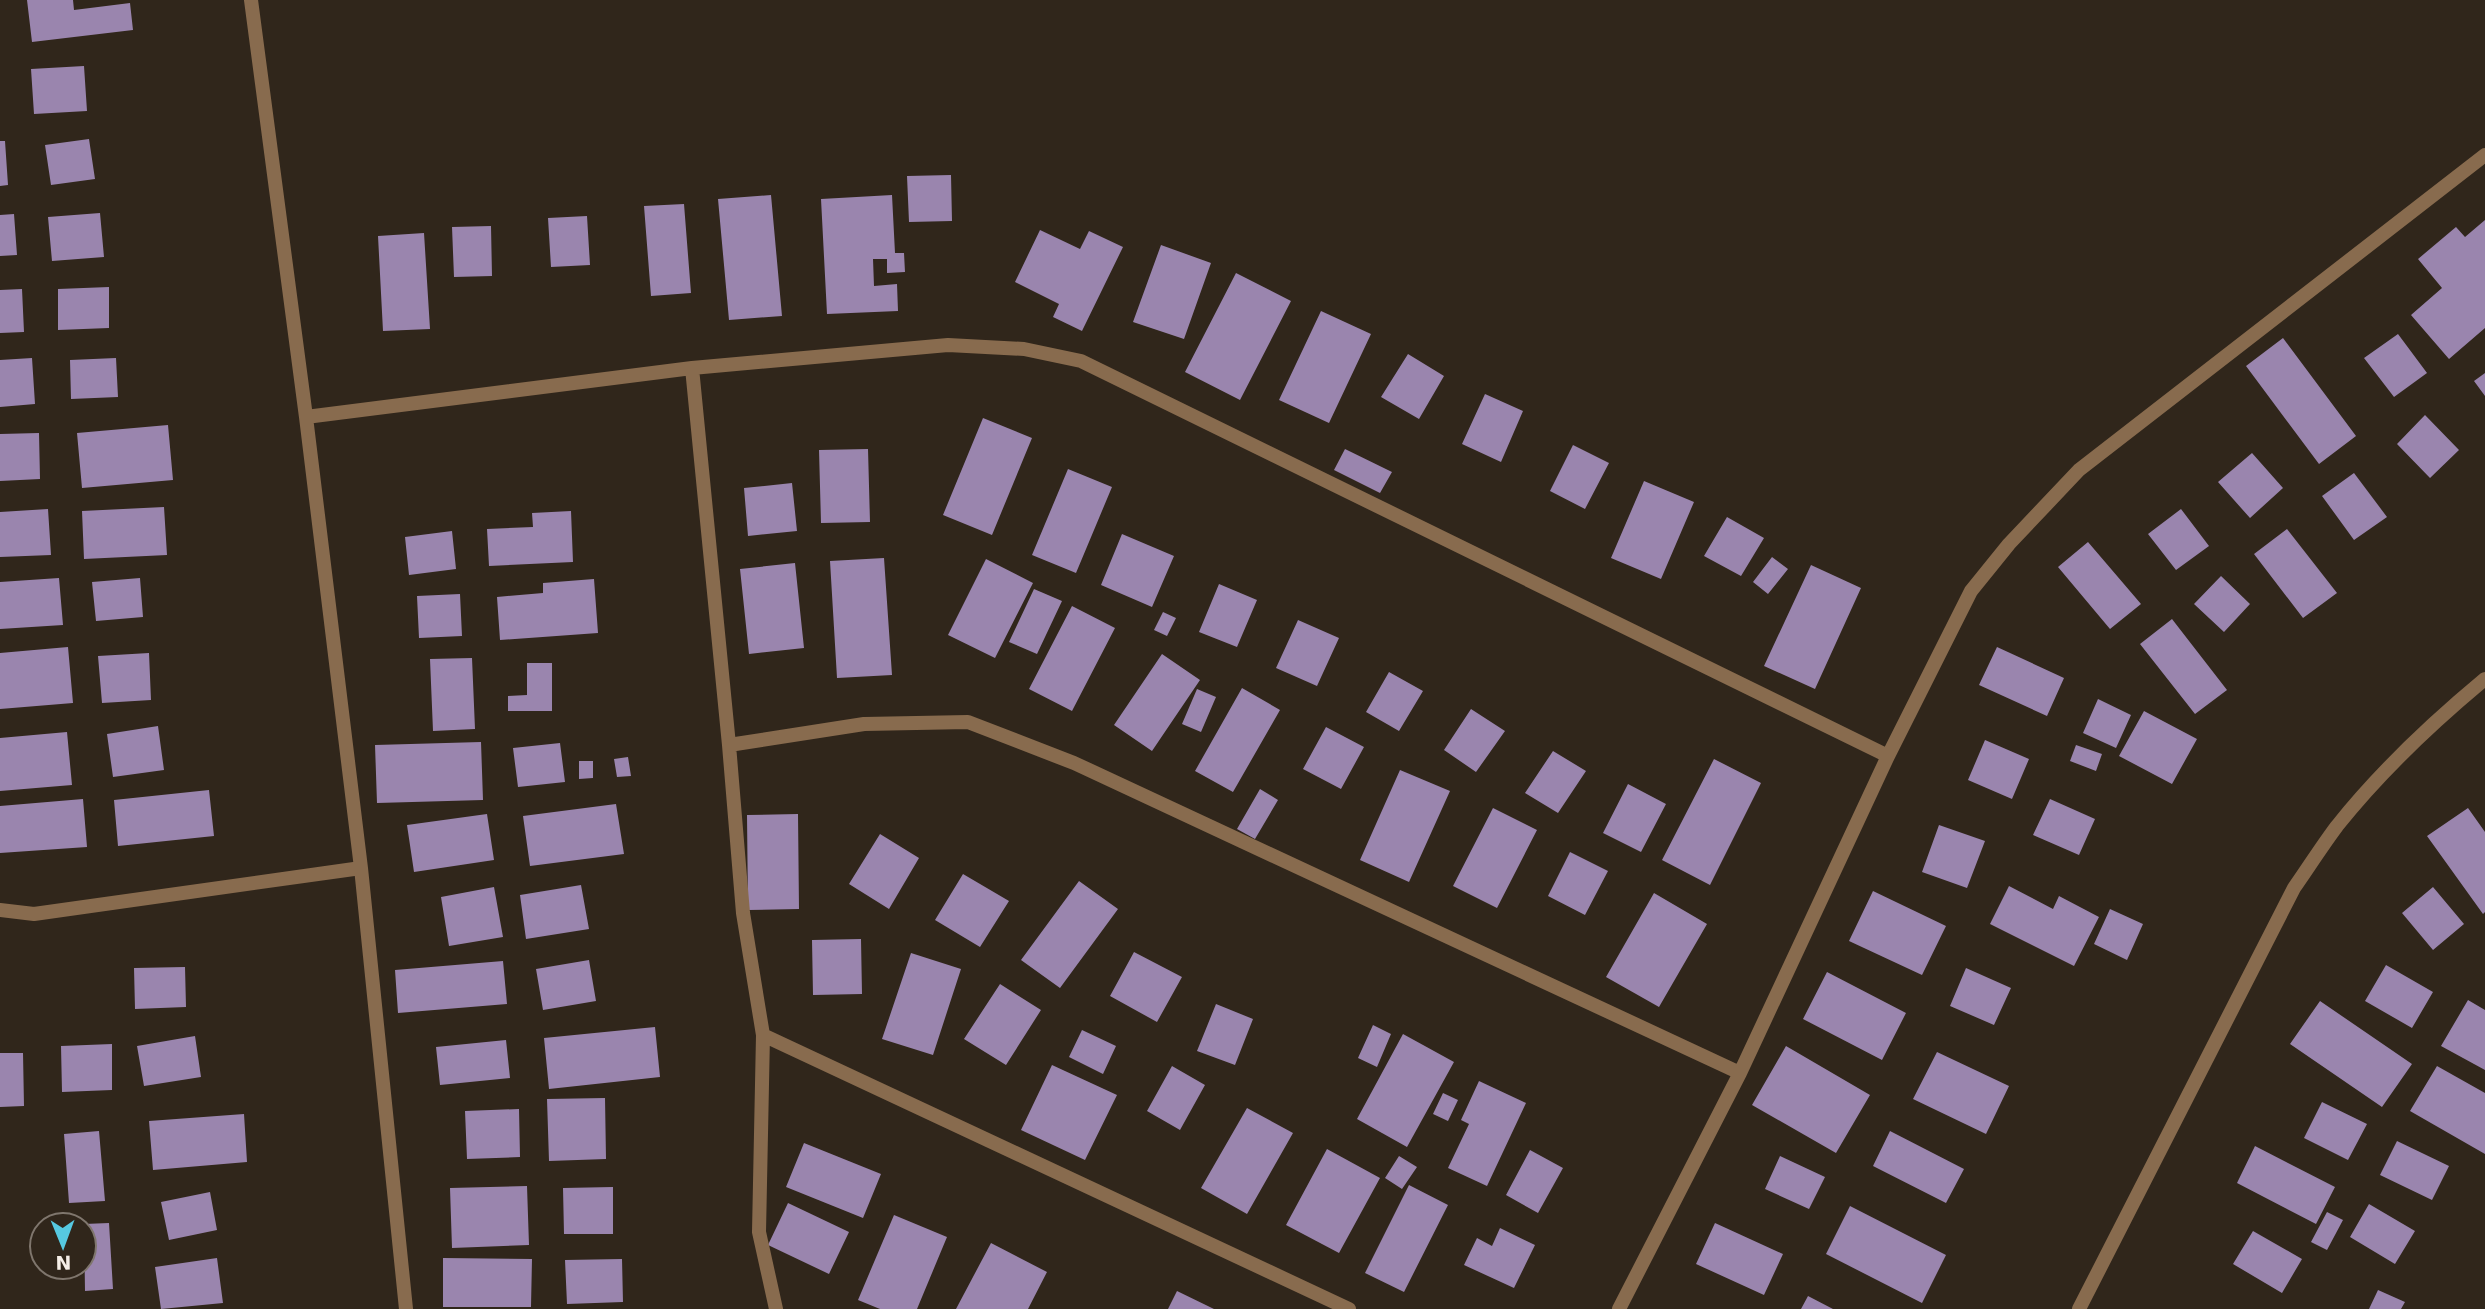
<svg xmlns="http://www.w3.org/2000/svg" width="2485" height="1309" font-family="'DejaVu Sans',sans-serif">
<style>
.building{fill:#9a85ae}
.lines{fill:none;stroke-linecap:round;stroke-linejoin:round}
.minor{stroke:#886b4e;stroke-width:14}
.tertiary{stroke:#886b4e;stroke-width:14}
</style>
<rect width="100%" height="100%" fill="#30261b"/>
<path class="building" d="M 27,0 L 73,0 L 74,10 L 130,3 L 133,30 L 32,42 Z
M 84,66 L 87,111 L 34,114 L 31,69 Z
M 89,139 L 95,179 L 51,185 L 45,145 Z
M 0,141 L 5,141 L 8,185 L 0,186 Z
M 951,175 L 952,221 L 909,222 L 907,176 Z
M 771,195 L 782,316 L 729,320 L 718,199 Z
M 892,195 L 895,253 L 904,253 L 905,272 L 887,273 L 887,259 L 873,259 L 874,286 L 897,284 L 898,311 L 827,314 L 821,199 Z
M 684,204 L 691,293 L 651,296 L 644,206 Z
M 100,213 L 104,257 L 52,261 L 48,217 Z
M 14,214 L 17,255 L 0,256 L 0,215 Z
M 587,216 L 590,265 L 551,267 L 548,218 Z
M 2485,220 L 2485,328 L 2449,359 L 2411,315 L 2442,288 L 2418,259 L 2456,227 L 2465,237 Z
M 491,226 L 492,276 L 454,277 L 452,227 Z
M 1040,230 L 1080,249 L 1089,231 L 1123,247 L 1082,331 L 1053,317 L 1059,304 L 1015,282 Z
M 424,233 L 430,329 L 383,331 L 378,236 Z
M 1161,245 L 1211,263 L 1184,339 L 1133,322 Z
M 1236,273 L 1291,301 L 1240,400 L 1185,372 Z
M 109,287 L 109,328 L 58,330 L 58,289 Z
M 22,289 L 24,332 L 0,333 L 0,290 Z
M 1321,311 L 1371,334 L 1329,423 L 1279,400 Z
M 2398,334 L 2427,373 L 2394,397 L 2364,358 Z
M 2283,338 L 2356,436 L 2319,464 L 2246,366 Z
M 1408,354 L 1444,376 L 1419,419 L 1381,397 Z
M 32,358 L 35,404 L 0,407 L 0,360 Z
M 116,358 L 118,397 L 71,399 L 70,360 Z
M 2485,373 L 2485,396 L 2474,381 Z
M 1485,394 L 1523,411 L 1501,462 L 1462,444 Z
M 2425,415 L 2459,450 L 2430,478 L 2397,444 Z
M 983,418 L 1032,438 L 992,535 L 943,515 Z
M 168,425 L 173,480 L 82,488 L 77,433 Z
M 39,433 L 40,479 L 0,481 L 0,434 Z
M 1573,445 L 1609,463 L 1585,509 L 1550,491 Z
M 868,449 L 870,522 L 821,523 L 819,450 Z
M 1345,449 L 1392,472 L 1380,493 L 1334,470 Z
M 2252,453 L 2283,488 L 2250,518 L 2218,482 Z
M 1068,469 L 1112,487 L 1076,573 L 1032,555 Z
M 2354,473 L 2387,517 L 2354,540 L 2322,496 Z
M 1644,481 L 1694,502 L 1661,579 L 1611,558 Z
M 792,483 L 797,531 L 748,536 L 744,488 Z
M 164,507 L 167,555 L 84,559 L 82,511 Z
M 48,509 L 51,555 L 0,557 L 0,512 Z
M 2181,509 L 2209,546 L 2176,570 L 2148,534 Z
M 571,511 L 573,562 L 489,566 L 487,529 L 533,527 L 532,513 Z
M 1727,517 L 1764,538 L 1741,576 L 1704,556 Z
M 2287,529 L 2337,593 L 2303,618 L 2254,554 Z
M 452,531 L 456,569 L 409,575 L 405,537 Z
M 1122,534 L 1174,556 L 1152,607 L 1101,585 Z
M 2088,542 L 2141,604 L 2110,629 L 2058,567 Z
M 1772,557 L 1788,569 L 1768,594 L 1753,582 Z
M 884,558 L 892,675 L 837,678 L 830,561 Z
M 986,559 L 1033,583 L 995,658 L 948,635 Z
M 795,563 L 804,648 L 749,654 L 740,569 Z
M 1811,565 L 1861,588 L 1815,689 L 1764,666 Z
M 2221,576 L 2250,604 L 2224,632 L 2194,604 Z
M 59,578 L 63,625 L 0,629 L 0,582 Z
M 140,578 L 143,617 L 96,621 L 92,582 Z
M 594,579 L 598,633 L 500,640 L 497,597 L 543,593 L 543,583 Z
M 1219,584 L 1257,600 L 1237,647 L 1199,632 Z
M 1034,589 L 1062,601 L 1037,654 L 1009,642 Z
M 460,594 L 462,636 L 419,638 L 417,596 Z
M 1072,606 L 1115,628 L 1072,711 L 1029,689 Z
M 1163,612 L 1176,618 L 1167,636 L 1154,630 Z
M 2172,619 L 2227,690 L 2195,714 L 2140,644 Z
M 1298,620 L 1339,638 L 1317,686 L 1276,668 Z
M 68,647 L 73,703 L 0,709 L 0,653 Z
M 1997,647 L 2064,678 L 2047,716 L 1979,685 Z
M 149,653 L 151,700 L 102,703 L 98,656 Z
M 1162,654 L 1200,680 L 1152,751 L 1114,725 Z
M 472,658 L 475,729 L 433,731 L 430,659 Z
M 527,663 L 552,663 L 552,711 L 508,711 L 508,696 L 527,695 Z
M 1389,672 L 1423,691 L 1399,731 L 1366,712 Z
M 1242,688 L 1280,710 L 1233,792 L 1195,771 Z
M 1197,689 L 1216,697 L 1201,732 L 1182,724 Z
M 2098,699 L 2131,715 L 2116,748 L 2083,733 Z
M 1471,709 L 1505,731 L 1476,772 L 1444,750 Z
M 2144,711 L 2197,739 L 2172,784 L 2119,756 Z
M 158,726 L 164,770 L 113,777 L 107,734 Z
M 1326,727 L 1364,747 L 1341,789 L 1303,769 Z
M 67,732 L 72,785 L 0,791 L 0,738 Z
M 1985,740 L 2029,759 L 2012,799 L 1968,780 Z
M 481,742 L 483,800 L 377,803 L 375,745 Z
M 560,743 L 565,782 L 518,787 L 513,748 Z
M 2076,745 L 2102,754 L 2096,771 L 2070,761 Z
M 1553,751 L 1586,771 L 1558,813 L 1525,793 Z
M 628,757 L 631,776 L 617,777 L 614,759 Z
M 1714,759 L 1761,783 L 1710,885 L 1662,860 Z
M 579,761 L 593,761 L 593,778 L 579,779 Z
M 1400,770 L 1450,791 L 1409,882 L 1360,860 Z
M 1628,784 L 1666,804 L 1641,852 L 1603,833 Z
M 1260,789 L 1278,800 L 1255,839 L 1237,829 Z
M 209,790 L 214,836 L 118,846 L 114,800 Z
M 83,799 L 87,847 L 0,853 L 0,806 Z
M 2050,799 L 2095,819 L 2079,855 L 2033,835 Z
M 616,804 L 624,854 L 530,866 L 523,816 Z
M 1493,808 L 1537,830 L 1497,908 L 1453,886 Z
M 2468,808 L 2485,832 L 2485,912 L 2483,914 L 2427,836 Z
M 487,814 L 494,860 L 414,872 L 407,825 Z
M 798,814 L 799,909 L 748,910 L 747,815 Z
M 1939,825 L 1985,841 L 1967,888 L 1922,872 Z
M 880,834 L 919,858 L 889,909 L 849,884 Z
M 1570,852 L 1608,871 L 1585,915 L 1548,896 Z
M 963,874 L 1009,901 L 980,947 L 935,920 Z
M 1079,881 L 1118,909 L 1060,988 L 1021,960 Z
M 581,885 L 589,929 L 526,939 L 520,895 Z
M 2009,886 L 2053,909 L 2059,896 L 2099,917 L 2074,966 L 1990,924 Z
M 494,887 L 503,937 L 449,946 L 441,897 Z
M 2433,887 L 2464,924 L 2433,950 L 2402,913 Z
M 1873,891 L 1946,926 L 1922,975 L 1849,941 Z
M 1654,893 L 1707,924 L 1659,1007 L 1606,977 Z
M 2110,909 L 2143,924 L 2127,960 L 2094,944 Z
M 861,939 L 862,994 L 813,995 L 812,940 Z
M 1134,952 L 1182,977 L 1157,1022 L 1110,996 Z
M 911,953 L 961,969 L 933,1055 L 882,1039 Z
M 589,960 L 596,1001 L 543,1010 L 536,969 Z
M 503,961 L 507,1004 L 398,1013 L 395,970 Z
M 2386,965 L 2433,992 L 2412,1028 L 2365,1001 Z
M 185,967 L 186,1007 L 135,1009 L 134,968 Z
M 1966,968 L 2011,988 L 1994,1025 L 1950,1006 Z
M 1827,972 L 1906,1013 L 1882,1060 L 1803,1019 Z
M 1000,984 L 1041,1010 L 1006,1065 L 964,1039 Z
M 2468,1000 L 2485,1010 L 2485,1070 L 2441,1046 Z
M 2320,1001 L 2412,1064 L 2382,1107 L 2290,1044 Z
M 1216,1004 L 1253,1019 L 1235,1065 L 1197,1051 Z
M 1373,1025 L 1391,1034 L 1377,1067 L 1358,1058 Z
M 655,1027 L 660,1077 L 549,1089 L 544,1038 Z
M 1082,1030 L 1116,1046 L 1103,1074 L 1069,1057 Z
M 1403,1034 L 1454,1062 L 1407,1147 L 1357,1119 Z
M 195,1036 L 201,1077 L 144,1086 L 137,1046 Z
M 506,1040 L 510,1078 L 440,1085 L 436,1047 Z
M 112,1044 L 112,1090 L 62,1092 L 61,1046 Z
M 1786,1046 L 1870,1095 L 1836,1153 L 1752,1105 Z
M 1937,1052 L 2009,1086 L 1986,1134 L 1913,1099 Z
M 0,1053 L 23,1053 L 24,1106 L 0,1107 Z
M 1052,1065 L 1117,1095 L 1085,1160 L 1021,1130 Z
M 1172,1066 L 1205,1085 L 1180,1130 L 1147,1111 Z
M 2437,1066 L 2485,1093 L 2485,1154 L 2410,1111 Z
M 1479,1081 L 1526,1103 L 1487,1186 L 1448,1168 L 1469,1124 L 1461,1120 Z
M 1443,1093 L 1458,1100 L 1448,1121 L 1433,1114 Z
M 605,1098 L 606,1159 L 549,1161 L 547,1099 Z
M 2322,1102 L 2367,1124 L 2348,1160 L 2304,1138 Z
M 1247,1108 L 1293,1133 L 1247,1214 L 1201,1188 Z
M 519,1109 L 520,1157 L 467,1159 L 465,1111 Z
M 244,1114 L 247,1162 L 153,1170 L 149,1121 Z
M 99,1131 L 105,1201 L 69,1203 L 64,1134 Z
M 1890,1131 L 1964,1169 L 1946,1203 L 1873,1166 Z
M 2397,1141 L 2449,1166 L 2432,1200 L 2380,1175 Z
M 804,1143 L 881,1174 L 863,1218 L 786,1187 Z
M 2255,1146 L 2335,1187 L 2316,1224 L 2237,1183 Z
M 1327,1149 L 1380,1178 L 1339,1253 L 1286,1225 Z
M 1530,1150 L 1563,1168 L 1538,1213 L 1506,1195 Z
M 1399,1156 L 1417,1167 L 1402,1189 L 1385,1178 Z
M 1780,1156 L 1825,1177 L 1809,1209 L 1765,1189 Z
M 1409,1185 L 1448,1205 L 1404,1292 L 1365,1273 Z
M 527,1186 L 529,1245 L 452,1248 L 450,1188 Z
M 613,1187 L 613,1234 L 564,1234 L 563,1188 Z
M 210,1192 L 217,1230 L 169,1240 L 161,1202 Z
M 788,1203 L 849,1232 L 829,1274 L 768,1245 Z
M 2369,1204 L 2415,1231 L 2395,1264 L 2350,1237 Z
M 1850,1206 L 1946,1255 L 1922,1303 L 1826,1254 Z
M 2327,1212 L 2343,1220 L 2327,1250 L 2311,1242 Z
M 894,1215 L 947,1237 L 917,1309 L 880,1309 L 858,1300 Z
M 109,1223 L 113,1289 L 85,1291 L 84,1224 Z
M 1715,1223 L 1783,1254 L 1764,1295 L 1696,1264 Z
M 1500,1228 L 1535,1245 L 1514,1288 L 1464,1265 L 1477,1238 L 1492,1246 Z
M 2253,1231 L 2302,1259 L 2282,1293 L 2233,1264 Z
M 991,1243 L 1047,1272 L 1028,1309 L 956,1309 Z
M 217,1258 L 223,1303 L 161,1309 L 155,1267 Z
M 443,1258 L 532,1259 L 531,1307 L 443,1307 Z
M 622,1259 L 623,1302 L 567,1304 L 565,1260 Z
M 2378,1290 L 2405,1302 L 2401,1309 L 2369,1309 Z
M 1177,1291 L 1214,1309 L 1168,1309 Z
M 1808,1296 L 1833,1309 L 1801,1309 Z"/>
<g class="lines">
<path class="minor" d="M 251,0 L 306,417 L 361,868 L 406,1309
M 692,368 L 729,745 L 743,913 L 763,1035 L 759,1232 L 776,1309
M 306,417 L 692,368 L 948,345 L 1024,349 L 1081,361 L 1888,756
M 729,745 L 864,724 L 968,722 L 1074,763 L 1740,1073
M 0,910 L 34,914 L 361,868
M 763,1035 L 1349,1309
M 1619,1309 L 1740,1073 L 1888,756 L 1971,591 L 2009,544 L 2079,470 L 2485,155"/>
<path class="tertiary" d="M 2079,1309 L 2294,888 C 2308,868 2322,846 2337,826 C 2380,772 2432,723 2485,679"/>
</g>
<g transform="translate(63 1246) rotate(179)"><circle r="33" fill="#30261b" stroke="#7f766d" stroke-width="2"/>
<path d="M0-5L12 26L0 18L-12 26Z" fill="#56c9e1"/>
<text y="-10" font-size="19" font-weight="bold" text-anchor="middle" fill="#f5eee7">N</text>
</g>
</svg>
